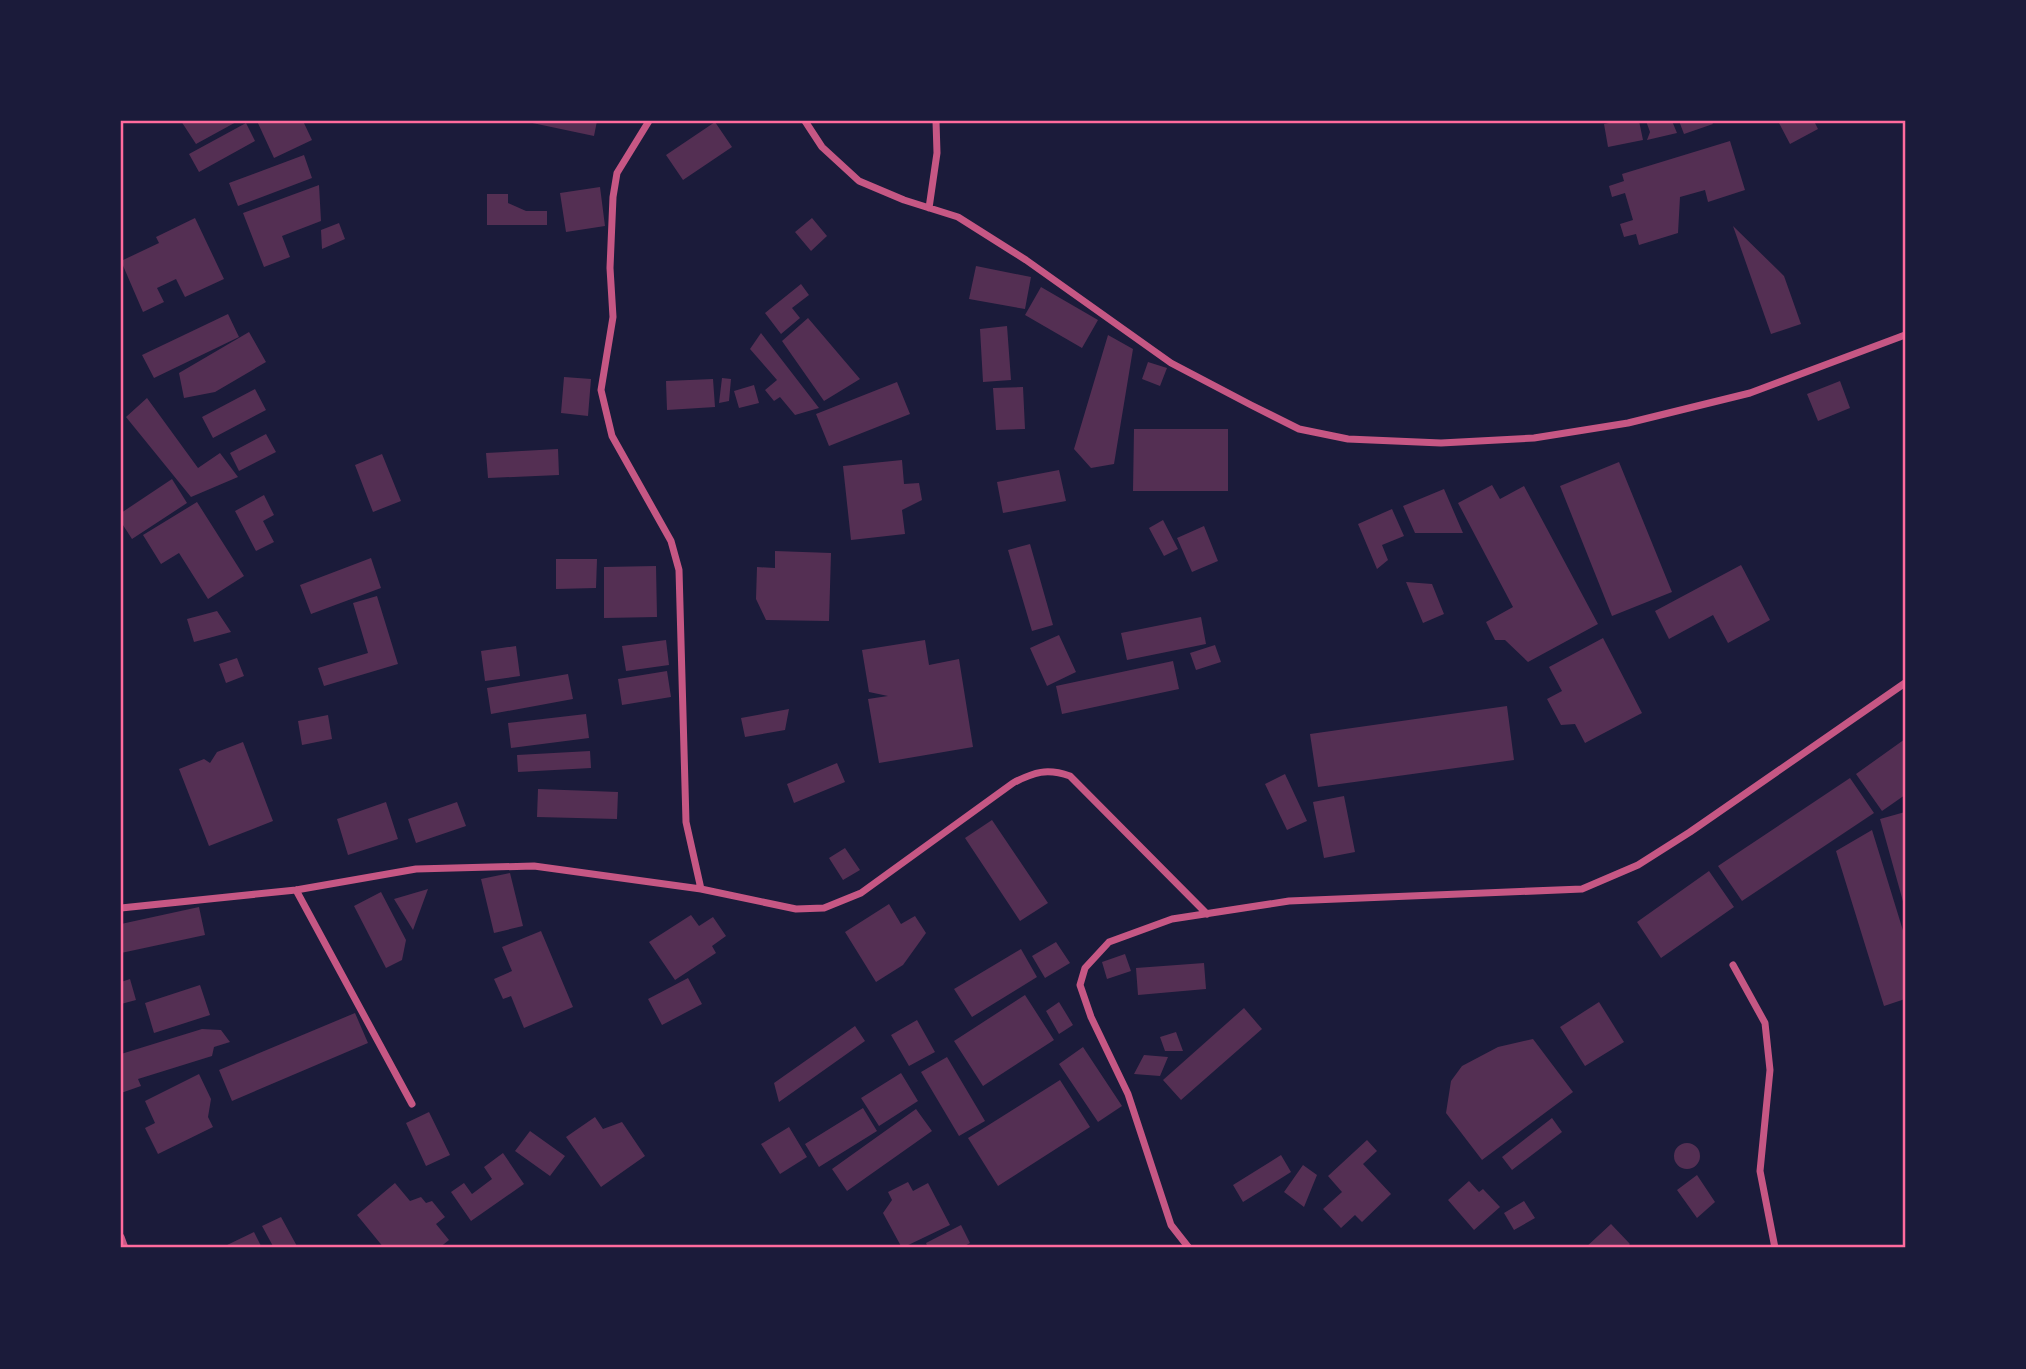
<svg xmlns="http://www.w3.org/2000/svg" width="2026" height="1369" font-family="'Fira Sans',sans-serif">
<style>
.building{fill:#542f53}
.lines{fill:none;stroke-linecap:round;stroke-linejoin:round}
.minor{stroke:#c65784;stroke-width:7}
.neatline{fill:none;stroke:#ff6b9d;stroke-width:2.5}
</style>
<rect width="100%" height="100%" fill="#1b1b3a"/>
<path class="building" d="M 181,121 L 238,121 L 196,144 Z
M 257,121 L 303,121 L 312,140 L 274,158 Z
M 523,121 L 597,121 L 594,136 Z
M 1619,121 L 1639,121 L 1643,140 L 1608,147 L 1604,124 Z
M 1646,121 L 1672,121 L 1677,133 L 1647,140 L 1650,132 Z
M 1679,121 L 1711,121 L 1713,124 L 1684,134 Z
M 1783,121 L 1814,121 L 1818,129 L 1790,144 L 1779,123 Z
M 715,122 L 732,147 L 683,180 L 666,155 Z
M 246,123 L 255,141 L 199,172 L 189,154 Z
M 1730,141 L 1745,190 L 1708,202 L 1705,190 L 1680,197 L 1678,233 L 1639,245 L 1636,234 L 1624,237 L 1620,224 L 1633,220 L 1625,193 L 1612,197 L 1609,186 L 1624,181 L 1622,174 Z
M 304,155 L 312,178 L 238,206 L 229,183 Z
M 319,185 L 321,221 L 282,236 L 290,257 L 264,267 L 243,213 Z
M 600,187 L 605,226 L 566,232 L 560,193 Z
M 487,194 L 508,194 L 508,203 L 526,211 L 547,211 L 547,225 L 487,225 Z
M 195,218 L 224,279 L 185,297 L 176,279 L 157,288 L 164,302 L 143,312 L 121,261 L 159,243 L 156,237 Z
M 812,218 L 827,236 L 811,251 L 795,232 Z
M 339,223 L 345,239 L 322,249 L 321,230 Z
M 1733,226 L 1784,276 L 1801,324 L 1771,334 Z
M 976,266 L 1031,277 L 1025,309 L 969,299 Z
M 801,284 L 809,295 L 792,308 L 800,318 L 781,334 L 765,313 Z
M 1041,287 L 1098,320 L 1082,348 L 1025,315 Z
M 228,314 L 239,337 L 154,378 L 142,355 Z
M 808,318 L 860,379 L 824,401 L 782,341 Z
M 1007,326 L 1011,380 L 983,382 L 980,329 Z
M 249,332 L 266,362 L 215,392 L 184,398 L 179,373 Z
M 761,333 L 819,408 L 795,415 L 780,397 L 774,401 L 765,390 L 777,380 L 750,349 Z
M 1108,335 L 1133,349 L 1114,464 L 1091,468 L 1074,449 Z
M 1148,362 L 1167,368 L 1160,386 L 1142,379 Z
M 564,377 L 591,379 L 588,416 L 561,413 Z
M 722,378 L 731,379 L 729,401 L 719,403 Z
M 713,379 L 715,407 L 667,410 L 666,381 Z
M 1840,381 L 1850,408 L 1818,421 L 1807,394 Z
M 897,382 L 910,414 L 829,446 L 816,414 Z
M 754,385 L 759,403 L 739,408 L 734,391 Z
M 1023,387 L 1025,429 L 996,430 L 993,388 Z
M 255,389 L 266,410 L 213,438 L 202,417 Z
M 147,398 L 198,468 L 220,453 L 238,477 L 191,497 L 126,417 Z
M 1134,429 L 1228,429 L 1228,491 L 1133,491 Z
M 266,434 L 276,452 L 239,471 L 230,453 Z
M 558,449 L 559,475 L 488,478 L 486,453 Z
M 382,454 L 401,501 L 373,512 L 355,465 Z
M 902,460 L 904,484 L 919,483 L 922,500 L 902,510 L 905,534 L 851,540 L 843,466 Z
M 1619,462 L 1672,592 L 1612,616 L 1560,486 Z
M 1059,470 L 1066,501 L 1003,513 L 997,482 Z
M 172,479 L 187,503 L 132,539 L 121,522 L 121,513 Z
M 1492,485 L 1500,499 L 1524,486 L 1598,624 L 1528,662 L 1505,640 L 1495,640 L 1486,622 L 1513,607 L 1458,503 Z
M 1444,489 L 1463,533 L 1415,533 L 1403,506 Z
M 264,495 L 274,515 L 263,521 L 274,542 L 256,551 L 235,511 Z
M 197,502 L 244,576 L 208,599 L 179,553 L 161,564 L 143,535 Z
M 1392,509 L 1404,536 L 1382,545 L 1388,560 L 1377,569 L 1358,524 Z
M 1163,520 L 1178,549 L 1164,556 L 1149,528 Z
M 1204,526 L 1218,561 L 1192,572 L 1177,538 Z
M 1030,544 L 1053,625 L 1032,631 L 1008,550 Z
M 775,551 L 831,553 L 829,621 L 766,620 L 756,599 L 757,567 L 775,568 Z
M 371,558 L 381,588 L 311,614 L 300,585 Z
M 556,559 L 597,559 L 596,588 L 556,589 Z
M 1741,565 L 1770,620 L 1728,643 L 1713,615 L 1669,639 L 1655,611 Z
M 656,566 L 657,617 L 604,618 L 604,567 Z
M 1406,582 L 1432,584 L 1444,614 L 1423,623 Z
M 377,596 L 398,664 L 324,686 L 318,668 L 368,653 L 353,603 Z
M 217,611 L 231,632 L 194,642 L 187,619 Z
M 1201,617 L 1206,644 L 1127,660 L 1121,633 Z
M 1059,635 L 1076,672 L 1047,686 L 1030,648 Z
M 1603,638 L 1642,713 L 1585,743 L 1575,724 L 1561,725 L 1547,699 L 1562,691 L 1549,667 Z
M 666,640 L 669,665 L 626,671 L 622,646 Z
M 925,640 L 929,665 L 959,659 L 973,747 L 879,763 L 868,699 L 888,696 L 869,692 L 862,650 Z
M 1215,645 L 1221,662 L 1196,670 L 1190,653 Z
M 516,646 L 520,676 L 485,681 L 481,651 Z
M 237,658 L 244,676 L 226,683 L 219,664 Z
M 1173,661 L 1179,689 L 1062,714 L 1056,686 Z
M 667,671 L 671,697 L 622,705 L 618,679 Z
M 568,674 L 573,699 L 491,714 L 487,688 Z
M 1507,706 L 1514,760 L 1318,787 L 1310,734 Z
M 789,709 L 785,730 L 745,737 L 741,718 Z
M 586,714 L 589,738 L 511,748 L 508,723 Z
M 328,715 L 332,739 L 302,745 L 298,721 Z
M 1905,739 L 1905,795 L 1882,811 L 1856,774 Z
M 243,742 L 273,821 L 209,846 L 179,769 L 204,759 L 210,763 L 217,752 Z
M 590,751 L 591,768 L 518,772 L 517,755 Z
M 837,763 L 845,782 L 794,803 L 787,784 Z
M 1285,774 L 1307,821 L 1287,830 L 1265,784 Z
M 1850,778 L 1874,813 L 1742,901 L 1718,866 Z
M 538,789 L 618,792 L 617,819 L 537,817 Z
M 1344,796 L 1355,852 L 1324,858 L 1313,802 Z
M 386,802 L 398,839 L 348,855 L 337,819 Z
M 457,802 L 466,826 L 416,843 L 408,819 Z
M 1905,812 L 1905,905 L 1904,905 L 1880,819 Z
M 992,820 L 1048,903 L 1020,921 L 965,838 Z
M 1872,830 L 1905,937 L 1905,999 L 1884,1006 L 1836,851 Z
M 845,848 L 860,870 L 843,880 L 829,858 Z
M 1709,871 L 1734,907 L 1661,958 L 1637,922 Z
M 510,873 L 523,926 L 494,933 L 481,879 Z
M 428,889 L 413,930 L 394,899 Z
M 381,892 L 406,940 L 402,960 L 386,968 L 354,906 Z
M 889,904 L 901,924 L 915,916 L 926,933 L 903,965 L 876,982 L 845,932 Z
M 199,907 L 205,935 L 121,953 L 121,924 Z
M 691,915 L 699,926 L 713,917 L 726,936 L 712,946 L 716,953 L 675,980 L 649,942 Z
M 541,931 L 573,1007 L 524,1028 L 511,996 L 503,999 L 494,979 L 512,971 L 502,947 Z
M 1056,942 L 1070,963 L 1045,978 L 1032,956 Z
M 1021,949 L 1037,977 L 972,1017 L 954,989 Z
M 1125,954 L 1131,971 L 1107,979 L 1102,962 Z
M 1204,963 L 1206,989 L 1138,995 L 1136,968 Z
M 688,978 L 702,1004 L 662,1025 L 648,999 Z
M 130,979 L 136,1000 L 121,1004 L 121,982 Z
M 200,985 L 210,1015 L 154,1033 L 145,1003 Z
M 1025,995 L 1054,1040 L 983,1086 L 954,1041 Z
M 1059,1002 L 1073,1025 L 1059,1034 L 1046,1011 Z
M 1599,1002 L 1624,1042 L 1585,1066 L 1560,1027 Z
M 1244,1008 L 1262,1029 L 1181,1100 L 1163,1080 Z
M 355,1013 L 368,1043 L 232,1101 L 219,1070 Z
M 917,1020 L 935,1052 L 909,1066 L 891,1035 Z
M 855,1026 L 865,1041 L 779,1102 L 774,1083 Z
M 202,1029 L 221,1030 L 230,1042 L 214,1047 L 212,1056 L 138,1079 L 141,1086 L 121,1093 L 121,1054 Z
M 1176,1032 L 1183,1051 L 1165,1051 L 1160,1037 Z
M 1533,1039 L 1573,1092 L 1482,1160 L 1446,1113 L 1451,1081 L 1462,1066 L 1498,1047 Z
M 1083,1047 L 1122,1106 L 1098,1122 L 1059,1064 Z
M 1144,1055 L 1168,1057 L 1160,1076 L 1134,1074 Z
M 947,1057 L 985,1121 L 959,1136 L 921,1072 Z
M 901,1073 L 918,1101 L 879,1126 L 861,1098 Z
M 199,1074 L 211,1099 L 208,1117 L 213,1127 L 158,1154 L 145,1128 L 155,1123 L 145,1101 Z
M 1060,1080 L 1090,1127 L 998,1186 L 968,1138 Z
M 863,1108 L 877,1131 L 819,1167 L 805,1144 Z
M 916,1109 L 932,1131 L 847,1191 L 832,1169 Z
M 429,1112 L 450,1155 L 426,1166 L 406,1123 Z
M 595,1117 L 603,1129 L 622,1122 L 645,1156 L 601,1187 L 566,1137 Z
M 1552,1118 L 1562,1132 L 1512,1170 L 1502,1157 Z
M 789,1127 L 807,1157 L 780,1174 L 761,1144 Z
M 530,1131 L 565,1156 L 550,1176 L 515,1151 Z
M 1367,1140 L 1377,1151 L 1363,1164 L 1391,1194 L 1362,1222 L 1355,1215 L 1341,1228 L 1323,1209 L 1342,1192 L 1328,1176 Z
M1674 1156a13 13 0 1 1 26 0a13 13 0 1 1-26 0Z
M 503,1153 L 524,1184 L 471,1221 L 451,1192 L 464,1183 L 472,1194 L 492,1179 L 484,1167 Z
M 1281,1155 L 1291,1172 L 1243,1202 L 1233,1185 Z
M 1303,1165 L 1317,1175 L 1304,1207 L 1284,1192 Z
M 1697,1175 L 1715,1202 L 1697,1218 L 1677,1190 Z
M 1469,1181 L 1479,1192 L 1483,1189 L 1500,1207 L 1474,1230 L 1448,1200 Z
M 908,1182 L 913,1191 L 928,1183 L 950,1225 L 902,1248 L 883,1213 L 892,1200 L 888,1192 Z
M 395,1183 L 410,1201 L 421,1197 L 426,1203 L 432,1201 L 445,1217 L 436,1224 L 449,1240 L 439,1248 L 384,1248 L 357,1215 Z
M 1524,1201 L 1535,1218 L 1514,1230 L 1504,1213 Z
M 281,1217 L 298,1248 L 274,1248 L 262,1226 Z
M 1611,1224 L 1630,1244 L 1626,1248 L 1585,1248 Z
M 961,1225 L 970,1243 L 961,1248 L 928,1248 L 926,1243 Z
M 254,1232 L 262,1248 L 226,1248 L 225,1246 Z"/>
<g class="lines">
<path class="minor" d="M 649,121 L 617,173 L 613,197 L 610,268 L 613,317 L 601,390 L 612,436 L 671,541 L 679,570 L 686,822 L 701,889
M 805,121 L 822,147 L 859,181 L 904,200 L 958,217 L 1026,260 L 1171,363 L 1251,405 L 1299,429 L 1348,439 L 1441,443 L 1534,438 L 1628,423 L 1750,393 L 1905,335
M 929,208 L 937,153 L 936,121
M 296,890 L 412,1104
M 121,908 L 296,890 L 416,869 L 534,866 L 701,889 L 796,909 L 824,908 L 861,893 L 1013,783 C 1034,772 1047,768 1070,776 L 1207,914
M 1733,965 L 1765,1023 L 1770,1070 L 1760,1171 L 1775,1248
M 121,1237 L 125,1248
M 1189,1248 L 1171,1225 L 1128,1094 L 1091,1017 L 1080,985 L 1085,968 L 1109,942 L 1172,919 L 1289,901 L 1582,889 L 1638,865 L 1690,832 L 1905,683"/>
</g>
<rect width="2026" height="1369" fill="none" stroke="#1b1b3a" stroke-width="245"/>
<rect x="122" y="122" width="1782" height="1124" class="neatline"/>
</svg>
